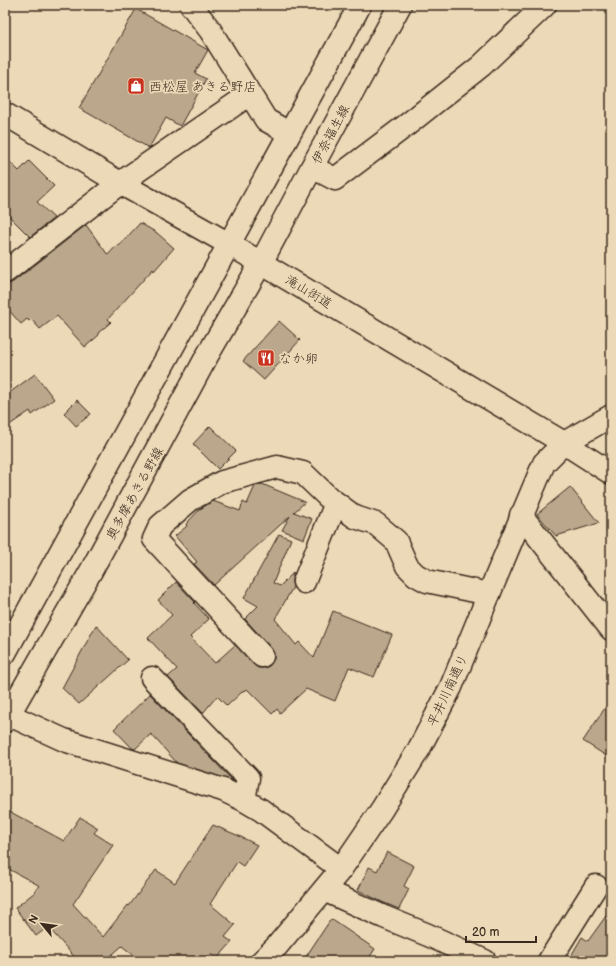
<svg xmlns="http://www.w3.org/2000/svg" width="616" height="966" font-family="'Balsamiq Sans','Klee One',sans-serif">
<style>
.building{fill:#bba88c;stroke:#3b2a1e}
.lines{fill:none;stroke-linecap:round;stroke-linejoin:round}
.minor-casing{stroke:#3b2a1e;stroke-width:25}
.tertiary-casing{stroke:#3b2a1e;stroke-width:25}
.secondary-casing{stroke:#3b2a1e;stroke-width:25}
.trunk-casing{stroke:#3b2a1e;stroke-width:25}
.minor{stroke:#ecd9b7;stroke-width:22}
.tertiary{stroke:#ecd9b7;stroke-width:22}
.secondary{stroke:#ecd9b7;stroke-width:22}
.trunk{stroke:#ecd9b7;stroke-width:22}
.labels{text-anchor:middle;stroke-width:3.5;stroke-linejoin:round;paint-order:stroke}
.poi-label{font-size:13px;fill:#3b2a1e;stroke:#ecd9b7;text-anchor:start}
.street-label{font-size:13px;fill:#3b2a1e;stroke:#ecd9b7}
</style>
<rect width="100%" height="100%" fill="#ecd9b7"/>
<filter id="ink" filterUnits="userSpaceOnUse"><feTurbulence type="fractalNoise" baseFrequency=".025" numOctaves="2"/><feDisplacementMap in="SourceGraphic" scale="8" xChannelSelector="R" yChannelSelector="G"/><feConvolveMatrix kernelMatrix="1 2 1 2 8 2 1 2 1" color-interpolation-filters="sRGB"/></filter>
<g filter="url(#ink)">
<path class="building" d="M 136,9 L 208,50 L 195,73 L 206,79 L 180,126 L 166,118 L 149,148 L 79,108 Z
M 5,157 L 19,171 L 29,161 L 54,186 L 37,202 L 54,218 L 30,237 L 5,212 Z
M 140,223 L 157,233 L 174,248 L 154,271 L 153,269 L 108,319 L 111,322 L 98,333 L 99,335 L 85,347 L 57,316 L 40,329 L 31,319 L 29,321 L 27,319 L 21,324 L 5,306 L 5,286 L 13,282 L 86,225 L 108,255 L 118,244 L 119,246 Z
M 279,321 L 300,340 L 264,380 L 243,361 Z
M 35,374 L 54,399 L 32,415 L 30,411 L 5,428 L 5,396 Z
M 77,400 L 91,414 L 76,426 L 64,413 Z
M 210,426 L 236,451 L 218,469 L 193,444 Z
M 262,484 L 305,502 L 294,512 L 312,519 L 304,539 L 282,530 L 290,516 L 214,585 L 194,564 L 197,562 L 175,536 L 187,526 L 186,524 L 200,509 L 213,501 L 240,511 L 243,502 L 247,504 L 255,486 Z
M 570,487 L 599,523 L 556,536 L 537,514 Z
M 279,534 L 291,539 L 273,583 L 280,586 L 294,572 L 292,577 L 292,583 L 293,587 L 275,619 L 296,645 L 299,642 L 314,658 L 333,611 L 392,635 L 374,677 L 349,667 L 335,701 L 306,689 L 280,713 L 277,709 L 272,714 L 247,689 L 245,691 L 244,690 L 227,706 L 217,696 L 203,713 L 168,677 L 177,669 L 148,638 L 172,615 L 158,600 L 176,582 L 195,602 L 194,603 L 209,619 L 190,637 L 215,663 L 235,645 L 253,664 L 258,668 L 264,668 L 270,665 L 274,659 L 274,653 L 271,648 L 245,619 L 258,606 L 244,598 Z
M 96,625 L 128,660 L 79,704 L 62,688 Z
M 150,694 L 233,781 L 177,763 L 151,734 L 135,749 L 132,748 L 114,729 Z
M 611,699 L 611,759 L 583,741 Z
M 5,809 L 64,841 L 80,817 L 98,828 L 94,833 L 113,845 L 73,904 L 103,937 L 128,905 L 129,906 L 156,870 L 175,883 L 213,825 L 239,836 L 257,845 L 243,866 L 237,862 L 210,904 L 235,925 L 225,937 L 232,942 L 217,959 L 211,954 L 205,961 L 141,961 L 122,946 L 105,961 L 78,961 L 48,927 L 36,936 L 15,908 L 35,892 L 34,891 L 40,886 L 5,867 Z
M 387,852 L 414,866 L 404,886 L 409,889 L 399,909 L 382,902 L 358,890 L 369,867 L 377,871 Z
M 611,909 L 611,945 L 606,953 L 611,956 L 611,961 L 568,961 L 582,937 L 588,941 Z
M 331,919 L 375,949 L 367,961 L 303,961 Z"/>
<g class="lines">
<defs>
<path id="minor" d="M 191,5 L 210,30 L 266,120 L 289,133
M 312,167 L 335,179 L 408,124 L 481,66 L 545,5
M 5,272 L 120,183 L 250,94
M 564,443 L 611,416
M 521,515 L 611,629
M 304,582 L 336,503
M 262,656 L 154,539 L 160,526 L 190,500 L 222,482 L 277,467 L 303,473 L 328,497 L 355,517 L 376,524 L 396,541 L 407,566 L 416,575 L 427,581 L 489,594
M 152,678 L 248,778 L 244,800
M 5,713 L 64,740 L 223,790 L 244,800 L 261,810 L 341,869
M 324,890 L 384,917 L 428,935 L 485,961
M 549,961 L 596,886"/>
<path id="tertiary" d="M 262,961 L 277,946 L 341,869 L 382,809 L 419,749 L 451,687 L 489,594 L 544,463 L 564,443"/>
<path id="secondary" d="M 5,653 L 360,5
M 5,721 L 91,571 L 207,356 L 261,263 L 312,167 L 400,5"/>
<path id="trunk" d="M 5,114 L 120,183 L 229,244 L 564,443 L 611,473"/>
</defs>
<use href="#minor" class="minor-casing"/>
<use href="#tertiary" class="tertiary-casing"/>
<use href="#secondary" class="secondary-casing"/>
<use href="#trunk" class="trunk-casing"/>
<use href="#minor" class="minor"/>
<use href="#tertiary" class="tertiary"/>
<use href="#secondary" class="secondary"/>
<use href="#trunk" class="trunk"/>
</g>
</g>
<defs>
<symbol id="shop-square" viewBox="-11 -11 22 22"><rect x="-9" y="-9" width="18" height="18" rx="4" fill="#c8321e" stroke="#ecd9b7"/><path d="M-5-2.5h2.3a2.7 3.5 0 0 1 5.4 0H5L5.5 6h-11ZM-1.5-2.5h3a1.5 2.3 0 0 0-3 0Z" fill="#fff"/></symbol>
<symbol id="restaurant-square" viewBox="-11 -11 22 22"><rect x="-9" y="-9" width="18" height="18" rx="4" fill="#c8321e" stroke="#ecd9b7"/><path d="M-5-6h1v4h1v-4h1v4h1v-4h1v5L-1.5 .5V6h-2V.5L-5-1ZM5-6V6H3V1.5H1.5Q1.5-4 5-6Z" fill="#fff"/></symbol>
</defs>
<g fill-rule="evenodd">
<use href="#shop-square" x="126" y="76" width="20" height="20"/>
<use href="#restaurant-square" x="256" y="348" width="20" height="20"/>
</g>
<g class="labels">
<g class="poi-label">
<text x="149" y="91">西松屋 あきる野店</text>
<text x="279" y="363">なか卵</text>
</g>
<g class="street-label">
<text transform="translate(330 134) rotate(-62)" y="5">伊奈福生線</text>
<text transform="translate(309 291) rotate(31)" y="5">滝山街道</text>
<text transform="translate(134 493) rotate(-61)" y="5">奥多摩あきる野線</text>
<text transform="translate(447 690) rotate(-65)" y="5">平井川南通り</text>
</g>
</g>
<rect width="616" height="966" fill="none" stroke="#ecd9b7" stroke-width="20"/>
<rect x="10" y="10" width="596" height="946" fill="none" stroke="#3b2a1e" stroke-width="1.5" filter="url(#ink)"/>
<g transform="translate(42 924) rotate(299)" stroke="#ecd9b7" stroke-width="3" paint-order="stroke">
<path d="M0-3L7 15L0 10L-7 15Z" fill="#3b2a1e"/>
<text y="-6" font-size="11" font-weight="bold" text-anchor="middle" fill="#3b2a1e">N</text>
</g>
<path d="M466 936v6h70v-6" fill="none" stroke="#3b2a1e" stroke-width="2"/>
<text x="472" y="936" font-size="12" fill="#3b2a1e" stroke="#ecd9b7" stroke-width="3" paint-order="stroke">20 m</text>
</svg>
